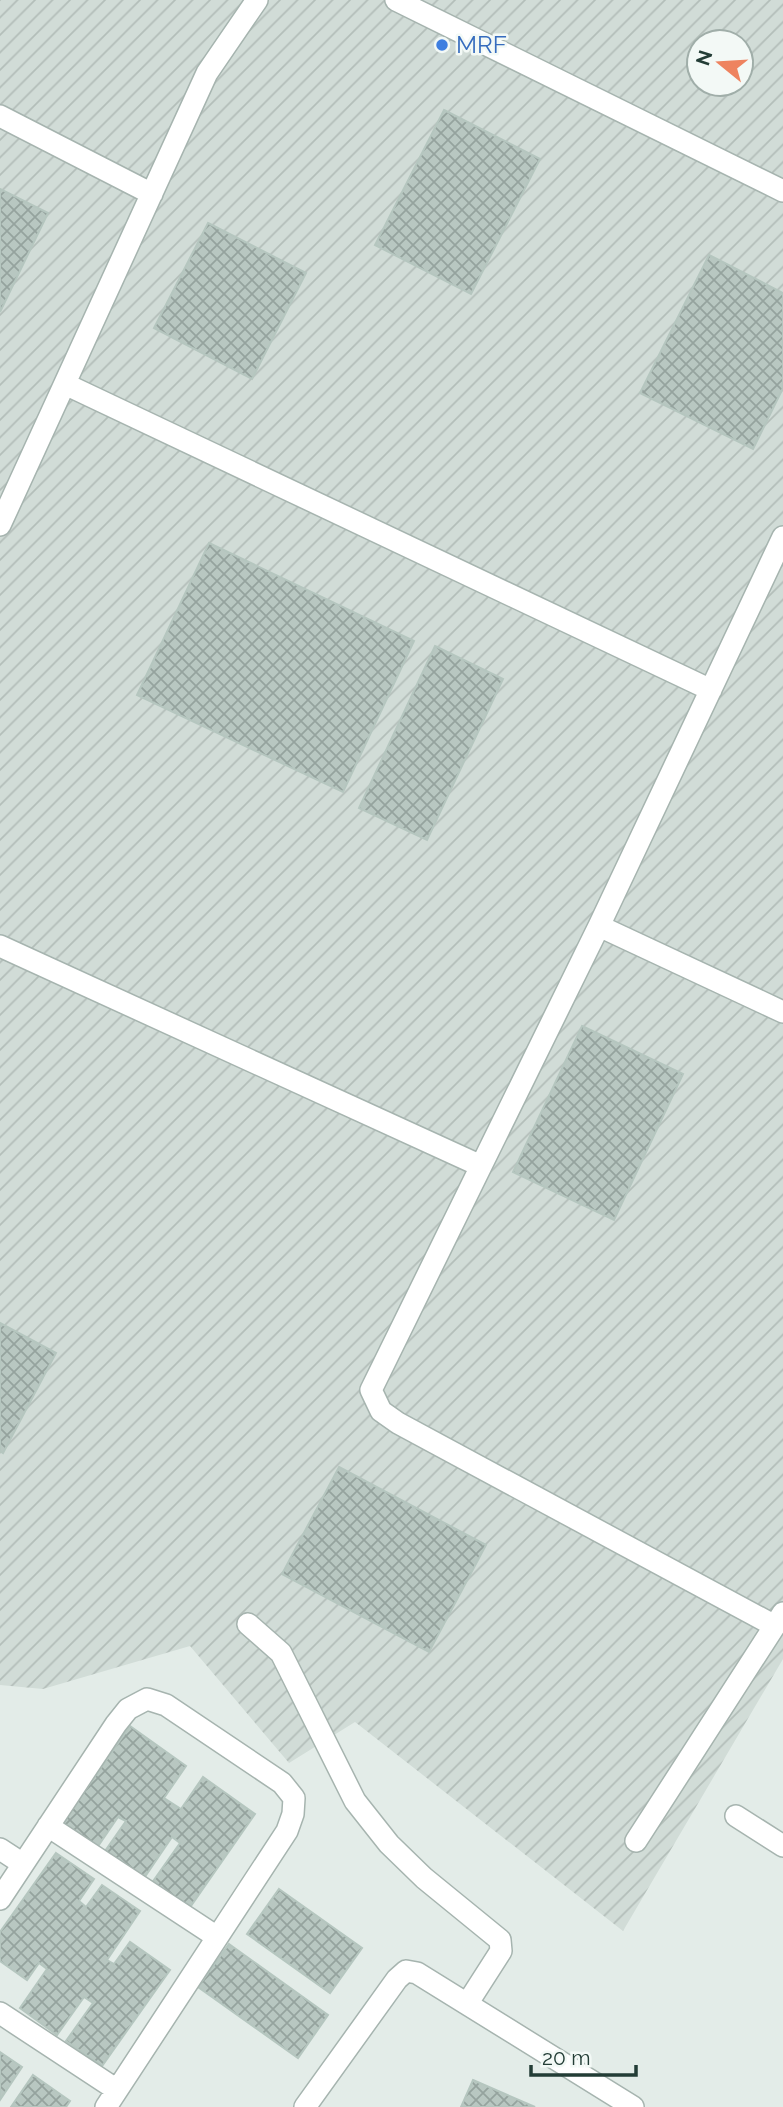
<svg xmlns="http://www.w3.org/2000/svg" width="783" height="2107" font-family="Raleway,sans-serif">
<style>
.industrial{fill:url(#industrial-furrows);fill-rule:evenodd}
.building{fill:url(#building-cross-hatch);stroke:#b5c6bf;stroke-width:2}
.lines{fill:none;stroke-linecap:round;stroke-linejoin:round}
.minor-casing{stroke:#a6b4af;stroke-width:24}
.minor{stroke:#fff;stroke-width:21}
.shop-dot{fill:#3f7fe0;stroke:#f3f9f6;stroke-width:2.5}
.labels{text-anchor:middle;stroke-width:5;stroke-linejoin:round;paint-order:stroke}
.shop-label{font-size:24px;fill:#366cbe;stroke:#f3f9f6;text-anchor:start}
</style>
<defs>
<pattern id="industrial-furrows" width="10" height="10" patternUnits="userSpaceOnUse" patternTransform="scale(1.75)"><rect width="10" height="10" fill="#d1dcd7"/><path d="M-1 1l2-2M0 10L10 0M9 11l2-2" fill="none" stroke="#b3beb9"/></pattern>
<pattern id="building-cross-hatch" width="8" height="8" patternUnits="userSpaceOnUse" patternTransform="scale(1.75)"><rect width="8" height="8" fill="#b8c7c1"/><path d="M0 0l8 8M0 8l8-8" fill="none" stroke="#95a39e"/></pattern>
</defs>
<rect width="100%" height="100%" fill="#e3ece8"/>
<path class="industrial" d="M 0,0 L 783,0 L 783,1659 L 623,1931 L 355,1722 L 289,1763 L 190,1646 L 43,1689 L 0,1685 ZM 699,42 L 741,42 L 741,84 L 699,84 Z"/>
<path class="building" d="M 444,110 L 540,159 L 471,294 L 375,245 Z
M 0,189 L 48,213 L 0,312 Z
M 208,223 L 306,273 L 252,379 L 154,328 Z
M 709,255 L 783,293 L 783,388 L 753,449 L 640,393 Z
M 209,543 L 414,641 L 343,792 L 137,695 Z
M 435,646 L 503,679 L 427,840 L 359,808 Z
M 582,1026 L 683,1074 L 614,1220 L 513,1172 Z
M 0,1323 L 56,1353 L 3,1453 L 0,1451 Z
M 339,1467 L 486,1545 L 429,1652 L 282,1574 Z
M 130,1726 L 186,1766 L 164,1798 L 181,1809 L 203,1777 L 255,1814 L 186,1913 L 149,1887 L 180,1843 L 172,1837 L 142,1881 L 103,1854 L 126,1821 L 118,1817 L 96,1849 L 61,1825 Z
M 56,1853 L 94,1879 L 79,1901 L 86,1907 L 102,1885 L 140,1911 L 107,1960 L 114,1964 L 130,1942 L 170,1970 L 102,2066 L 66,2041 L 93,2003 L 84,1997 L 57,2035 L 20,2008 L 47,1969 L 39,1963 L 27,1980 L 0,1961 L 0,1932 Z
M 279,1889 L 362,1948 L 330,1993 L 247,1934 Z
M 229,1944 L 328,2015 L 298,2058 L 198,1987 Z
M 0,2052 L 22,2067 L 0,2100 Z
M 33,2075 L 70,2101 L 66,2107 L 11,2107 Z
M 473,2080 L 535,2107 L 461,2107 Z"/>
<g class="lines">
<defs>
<path id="minor" d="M 396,0 L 783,191
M 0,116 L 152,194
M 65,384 L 711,690
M 0,525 L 207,73 L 257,0
M 599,926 L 783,1012
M 0,946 L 481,1166
M 248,1624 L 281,1653 L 355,1801 L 389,1844 L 424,1878 L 500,1940 L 501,1951 L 467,2004
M 775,1626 L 398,1423 L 381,1411 L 371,1390 L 599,926 L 783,537
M 736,1816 L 783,1846
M 48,1826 L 217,1937
M 636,1841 L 783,1613
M 0,1849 L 23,1864
M 0,1899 L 116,1724 L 128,1709 L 147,1699 L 166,1705 L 282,1783 L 294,1798 L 293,1814 L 287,1831 L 106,2107
M 0,2013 L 117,2090
M 305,2107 L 397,1979 L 406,1971 L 417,1973 L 633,2107"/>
</defs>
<use href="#minor" class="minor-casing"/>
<use href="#minor" class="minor"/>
</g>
<circle class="shop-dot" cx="442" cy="45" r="7"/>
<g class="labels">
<g class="shop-label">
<text x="456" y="53">MRF</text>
</g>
</g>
<g transform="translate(720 63) rotate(288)"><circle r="33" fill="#f3f9f6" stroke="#a0aea9" stroke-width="2"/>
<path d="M0-5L12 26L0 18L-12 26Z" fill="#ee835f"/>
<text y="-10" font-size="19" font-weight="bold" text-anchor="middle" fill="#233d36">N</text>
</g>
<path d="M531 2065v10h105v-10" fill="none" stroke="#233d36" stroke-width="3.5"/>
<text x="542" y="2065" font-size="21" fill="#233d36" stroke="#f3f9f6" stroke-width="5" paint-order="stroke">20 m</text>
</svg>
